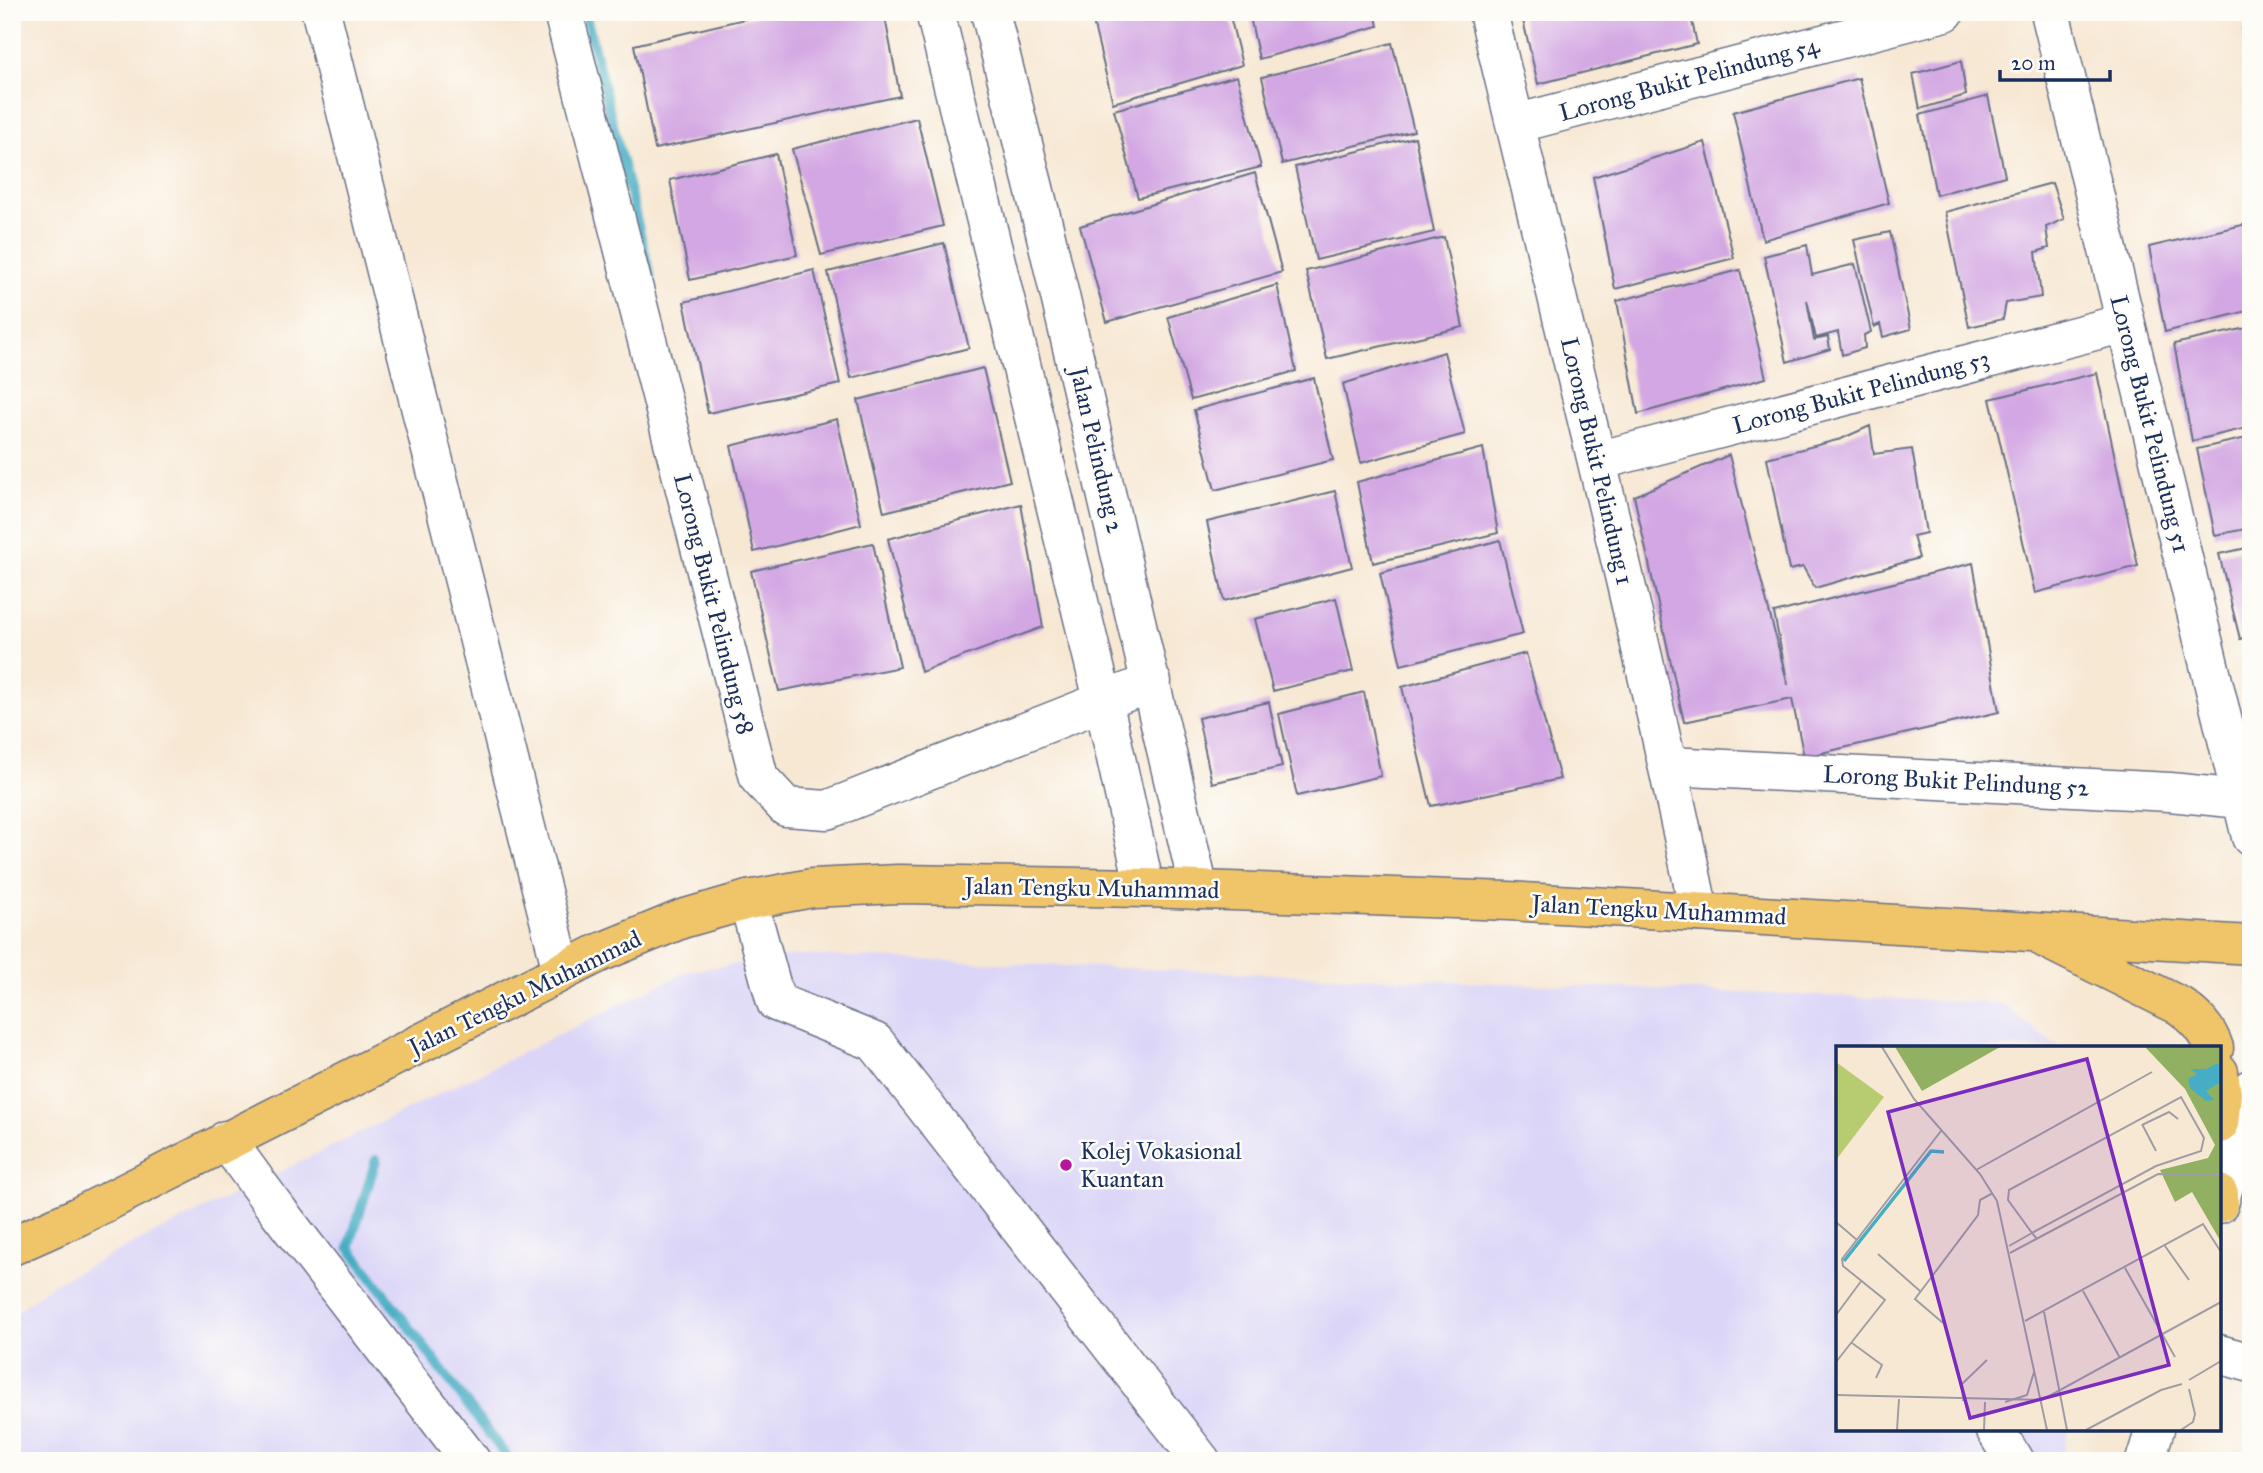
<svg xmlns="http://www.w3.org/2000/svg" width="2263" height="1473" font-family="'IM FELL Great Primer',serif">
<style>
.built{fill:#dbd6f7}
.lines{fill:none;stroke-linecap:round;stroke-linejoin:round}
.stream{stroke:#46adc5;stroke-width:10}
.building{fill:#d3a7e3}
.minor-casing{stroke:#687087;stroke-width:41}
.major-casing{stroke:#687087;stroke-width:41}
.minor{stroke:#fff;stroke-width:38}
.major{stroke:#f0c469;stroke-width:38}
.poi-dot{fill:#b5179e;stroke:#fdfcf7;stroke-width:2.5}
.labels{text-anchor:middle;stroke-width:5;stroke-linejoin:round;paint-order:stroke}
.street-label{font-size:24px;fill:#1b2f5e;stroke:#fdfcf7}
.poi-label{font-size:24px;fill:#1b2f5e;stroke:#fdfcf7;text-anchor:start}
.inset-river{fill:none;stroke:#46adc5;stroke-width:3.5}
.inset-road{fill:none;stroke:#9f9ea5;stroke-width:2}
.view{fill:#7b2cbf;fill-opacity:0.15;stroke:#7b2cbf;stroke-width:3.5}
.inset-edge{fill:none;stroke:#1b2f5e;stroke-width:3.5}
</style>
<rect width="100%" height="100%" fill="#fdfcf7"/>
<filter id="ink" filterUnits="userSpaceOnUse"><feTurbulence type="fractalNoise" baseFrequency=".0143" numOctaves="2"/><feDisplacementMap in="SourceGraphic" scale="14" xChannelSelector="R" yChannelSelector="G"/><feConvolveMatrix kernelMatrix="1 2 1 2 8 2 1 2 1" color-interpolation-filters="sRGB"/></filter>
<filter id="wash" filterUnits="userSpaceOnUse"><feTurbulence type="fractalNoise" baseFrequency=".00686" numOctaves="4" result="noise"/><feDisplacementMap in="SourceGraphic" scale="28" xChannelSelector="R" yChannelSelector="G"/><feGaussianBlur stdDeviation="1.57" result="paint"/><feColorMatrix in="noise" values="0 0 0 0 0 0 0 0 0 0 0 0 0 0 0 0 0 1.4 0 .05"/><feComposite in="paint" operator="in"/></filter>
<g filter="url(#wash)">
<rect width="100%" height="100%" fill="#f7e8d4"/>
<path class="built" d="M 800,955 L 2000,1003 L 2059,1048 L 1838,1048 L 1838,1429 L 2069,1429 L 2060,1461 L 12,1461 L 12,1316 L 54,1283 L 688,971 Z"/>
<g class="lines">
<path class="stream" d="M 585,12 L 651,278
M 376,1160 L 349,1247 L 510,1461"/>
</g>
<g id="blocks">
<path class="building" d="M 774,12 L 884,12 L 900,96 L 655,149 L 634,45 Z
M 1126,12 L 1229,12 L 1242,65 L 1113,103 L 1093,22 Z
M 1249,12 L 1375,12 L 1378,26 L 1259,59 Z
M 1521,12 L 1690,12 L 1697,44 L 1538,84 Z
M 2251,30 L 2251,60 L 2250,60 L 2243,31 Z
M 1392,43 L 1414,131 L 1282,164 L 1262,77 Z
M 1961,61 L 1966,95 L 1920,109 L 1913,74 Z
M 1237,76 L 1261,167 L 1138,198 L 1114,110 Z
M 1859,78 L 1889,203 L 1763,240 L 1733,112 Z
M 1988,96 L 2005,176 L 1936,195 L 1920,115 Z
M 917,118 L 943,226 L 821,255 L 792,149 Z
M 1415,137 L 1434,232 L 1316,260 L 1295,167 Z
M 1705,142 L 1734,258 L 1615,289 L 1593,177 Z
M 776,154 L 797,255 L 690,280 L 670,180 Z
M 1255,173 L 1282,272 L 1107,322 L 1080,226 Z
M 2052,183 L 2064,219 L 2046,227 L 2049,248 L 2036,252 L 2041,297 L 2006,303 L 2003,319 L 1969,327 L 1945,212 Z
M 2251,223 L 2251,310 L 2165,332 L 2149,247 Z
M 1890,232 L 1911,329 L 1883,337 L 1880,324 L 1874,327 L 1854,240 Z
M 1444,237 L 1463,327 L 1327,359 L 1306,271 Z
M 944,243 L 969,348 L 851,378 L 828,272 Z
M 1807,245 L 1812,275 L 1855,264 L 1871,332 L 1864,335 L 1865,348 L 1842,355 L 1838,332 L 1816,338 L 1807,300 L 1814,340 L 1828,337 L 1830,349 L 1787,362 L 1764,256 Z
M 814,270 L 840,384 L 708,413 L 684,302 Z
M 1740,270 L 1766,378 L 1638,414 L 1617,301 Z
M 1277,285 L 1296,371 L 1191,400 L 1168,317 Z
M 2251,327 L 2251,427 L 2192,441 L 2174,344 Z
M 1444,352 L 1465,434 L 1361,463 L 1343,384 Z
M 983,368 L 1010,481 L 884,512 L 858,400 Z
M 2097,373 L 2138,566 L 2035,593 L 1990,399 Z
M 1314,378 L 1333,460 L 1215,490 L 1194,410 Z
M 837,419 L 861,524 L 754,552 L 731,446 Z
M 1870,426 L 1874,454 L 1912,449 L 1926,533 L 1913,536 L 1919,558 L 1815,588 L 1803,567 L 1789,570 L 1767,458 L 1841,439 Z
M 2251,437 L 2251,528 L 2215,535 L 2197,449 Z
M 1483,448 L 1498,533 L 1373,563 L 1357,482 Z
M 1729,455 L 1788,685 L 1774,613 L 1973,563 L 1999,712 L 1804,757 L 1792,699 L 1684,722 L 1634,496 Z
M 1335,491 L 1352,567 L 1224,601 L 1207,522 Z
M 1021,504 L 1043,627 L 921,672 L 888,539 Z
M 1500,540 L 1523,634 L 1401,665 L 1380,573 Z
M 873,543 L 900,667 L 779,691 L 751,571 Z
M 2251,547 L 2251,636 L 2240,639 L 2219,554 Z
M 1336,598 L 1353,671 L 1273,691 L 1255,619 Z
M 1526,653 L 1560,779 L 1431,806 L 1402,687 Z
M 1364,692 L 1381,776 L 1297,796 L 1279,714 Z
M 1269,702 L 1282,767 L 1212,783 L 1198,718 Z"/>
</g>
</g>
<g filter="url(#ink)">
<use href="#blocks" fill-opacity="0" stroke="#687087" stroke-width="2"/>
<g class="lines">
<defs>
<path id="minor" d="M 321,12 L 562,971
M 563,12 L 759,778 L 786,807 L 827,810 L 1152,682
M 935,12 L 1103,700 L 1145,888
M 990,12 L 1045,232 L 1199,890
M 1488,12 C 1560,312 1636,610 1699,912
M 2050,12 L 2251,837
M 1515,124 L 1945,12
M 1597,461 L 2125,323
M 1669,766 L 2170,792 L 2251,800
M 748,900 L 776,1002 L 875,1042 L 1201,1461
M 226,1140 L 272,1203 L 471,1461
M 2219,1204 L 2251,1089
M 2219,1354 L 2251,1363
M 1995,1429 L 2014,1461
M 2145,1461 L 2155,1429"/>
<path id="major" d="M 2046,939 L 2180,1006 C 2195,1017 2208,1029 2214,1048
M 2219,1072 L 2222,1094 L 2219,1124
M 2219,1194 L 2219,1203
M 12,1246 L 77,1217 L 599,953 L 682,919 L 748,900 L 812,888 L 898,884 L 1145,888 L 1509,901 L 2251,945"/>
</defs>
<use href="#minor" class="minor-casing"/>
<use href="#major" class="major-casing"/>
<use href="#minor" class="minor"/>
<use href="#major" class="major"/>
</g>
</g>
<circle class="poi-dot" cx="1066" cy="1165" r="7"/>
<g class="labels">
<g class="street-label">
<text transform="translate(1689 79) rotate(-15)" y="8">Lorong Bukit Pelindung 54</text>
<text transform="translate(1861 392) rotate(-15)" y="8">Lorong Bukit Pelindung 53</text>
<text transform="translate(2150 424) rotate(76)" y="8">Lorong Bukit Pelindung 51</text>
<text transform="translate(1097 450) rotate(77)" y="8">Jalan Pelindung 2</text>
<text transform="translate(1597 461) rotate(77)" y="8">Lorong Bukit Pelindung 1</text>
<text transform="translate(714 604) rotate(76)" y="8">Lorong Bukit Pelindung 58</text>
<text transform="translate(1956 781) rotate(3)" y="8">Lorong Bukit Pelindung 52</text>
<text transform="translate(1092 888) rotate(1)" y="8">Jalan Tengku Muhammad</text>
<text transform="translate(1659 910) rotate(3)" y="8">Jalan Tengku Muhammad</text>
<text transform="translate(525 993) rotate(-26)" y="8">Jalan Tengku Muhammad</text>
</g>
<g class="poi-label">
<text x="1080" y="1159">Kolej Vokasional<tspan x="1080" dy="28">Kuantan</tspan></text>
</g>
</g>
<g transform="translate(1836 1046)">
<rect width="385" height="385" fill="#f7e8d4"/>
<path d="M 59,1 L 164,1 L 86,45 ZM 309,1 L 385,1 L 385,196 L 356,146 L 339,156 L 324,124 L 372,112 L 379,99 L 349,43 Z" fill="#91b062"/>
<path d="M 0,16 L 48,51 L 0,114 Z" fill="#b7cc70"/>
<path d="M 380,18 L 385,18 L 385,36 L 370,45 L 378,54 L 370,55 L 354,42 L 352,33 L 361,28 L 354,23 L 370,23 Z" fill="#46adc5"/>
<path class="inset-river" d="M 8,215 L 95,105 L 108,106"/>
<path class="inset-road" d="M 46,1 L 78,53 L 144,128 L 161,155 L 211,384M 306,78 L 320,105M 306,79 L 333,66 L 342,73M 140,124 L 316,26M 0,176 L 21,194M 173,200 L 196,187 L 320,120 L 365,105 L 368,92 L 345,51 L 173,144 L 172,154 L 196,187 L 201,193M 329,200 L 353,234M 174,207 L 322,128 L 385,129M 42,208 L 84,245M 289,222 L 339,311M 247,245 L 284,312M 208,266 L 231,384M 0,269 L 26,234M 189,275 L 367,178 L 385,206M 107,277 L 79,253 L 142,169 L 144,154 L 157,147M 16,297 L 46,319 L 40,332M 0,316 L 49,254 L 7,220 L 6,213 L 105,85M 353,334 L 385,315M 0,349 L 206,354 L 385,256M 127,355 L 126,338 L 151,314M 169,356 L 191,349 L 198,326M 61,384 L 63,353M 148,384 L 149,356M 250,384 L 325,344 L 346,338M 345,384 L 357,376 L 359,368 L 353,343"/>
<path class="view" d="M 251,13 L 333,319 L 134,372 L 52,66 Z"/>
<rect width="385" height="385" class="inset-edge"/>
</g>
<rect width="2263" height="1473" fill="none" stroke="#fdfcf7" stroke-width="42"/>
<path d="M2000 70v10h110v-10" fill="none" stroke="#1b2f5e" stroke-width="3.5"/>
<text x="2011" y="70" font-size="21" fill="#1b2f5e" stroke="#fdfcf7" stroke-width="5" paint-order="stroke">20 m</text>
</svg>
